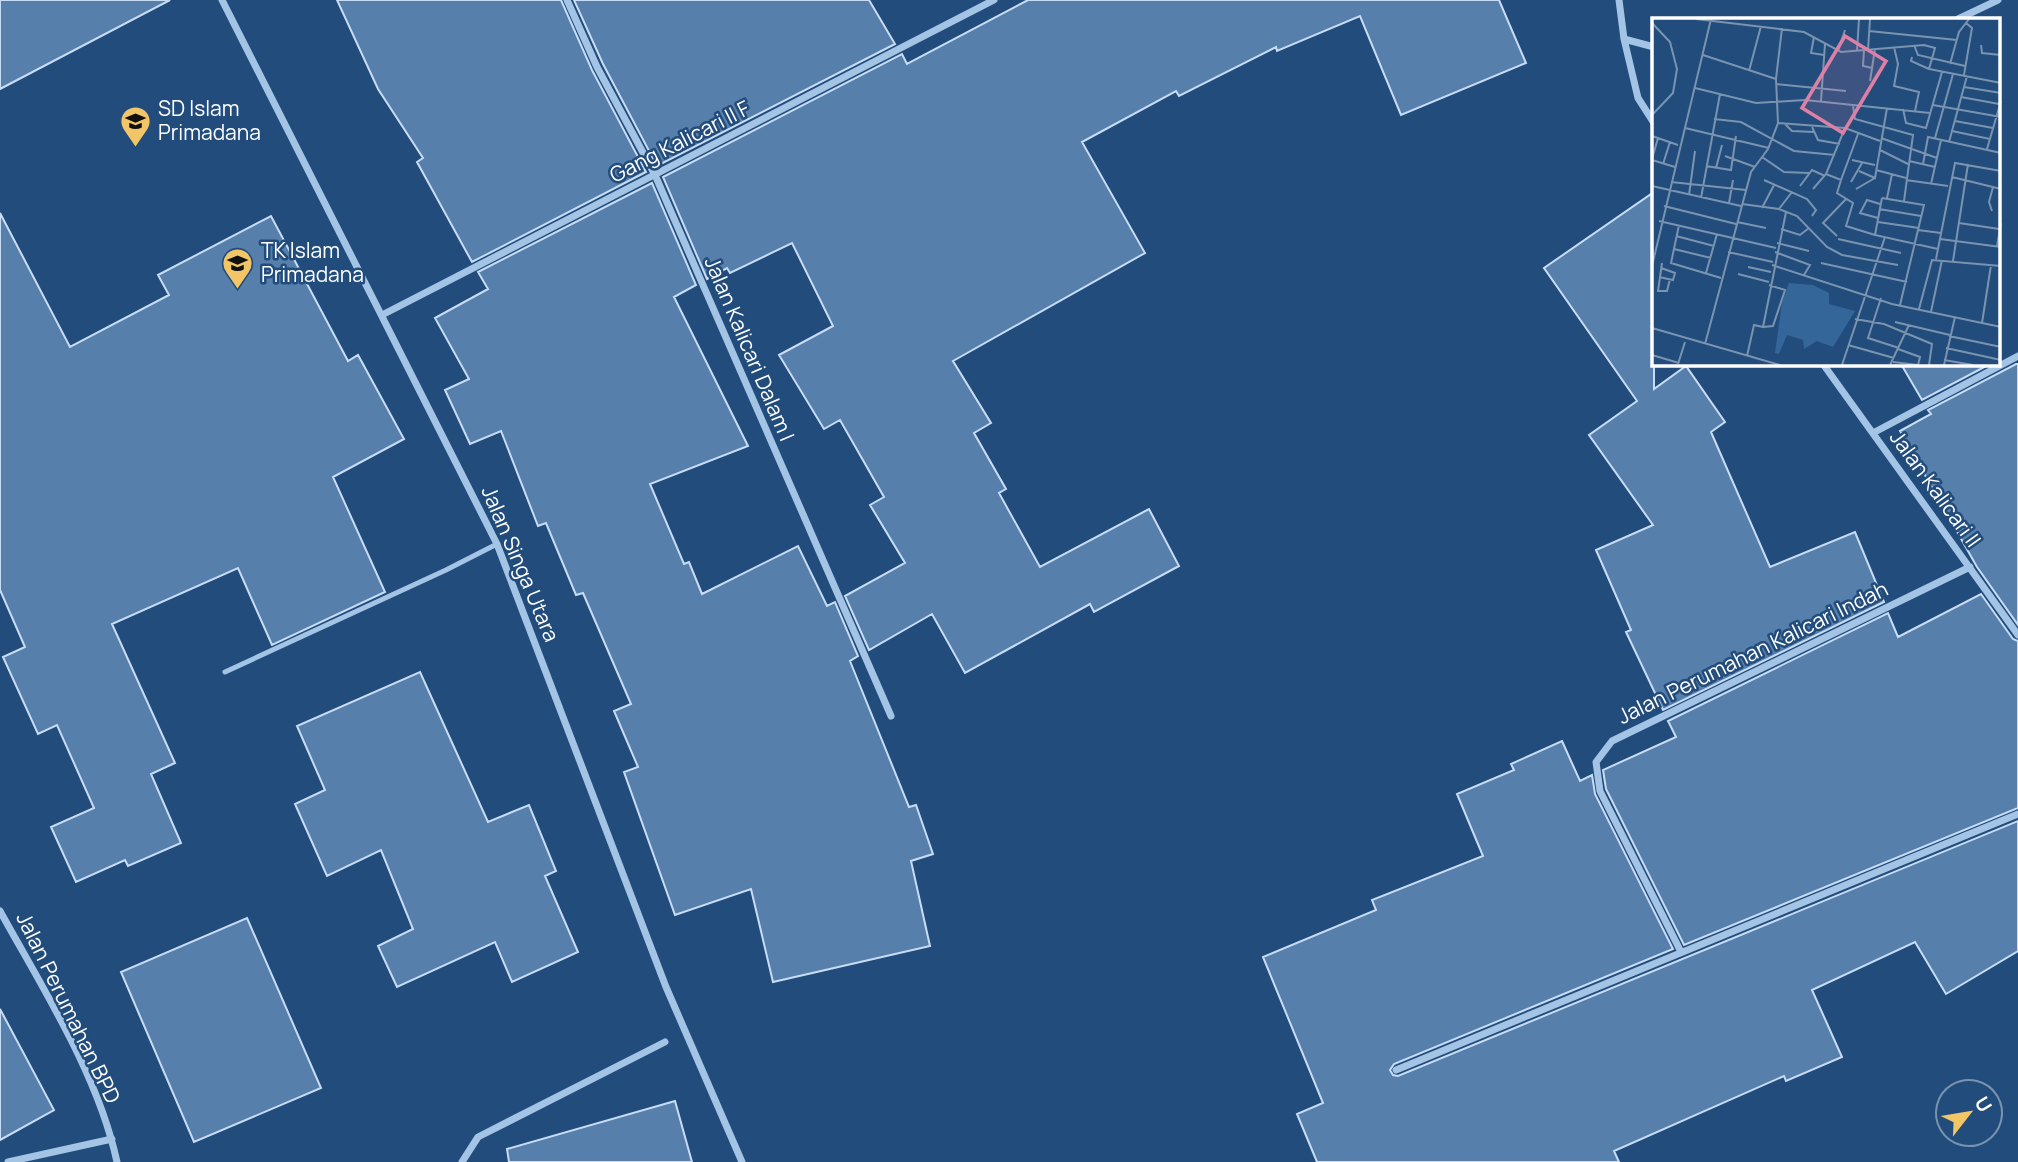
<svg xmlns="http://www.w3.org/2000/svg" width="2018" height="1162" font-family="Manrope,sans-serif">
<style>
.building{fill:#567fab;stroke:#c8ddf5;stroke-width:2}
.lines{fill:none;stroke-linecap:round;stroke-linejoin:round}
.service{stroke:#a4c4e6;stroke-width:5}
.minor{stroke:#a4c4e6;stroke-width:7}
.labels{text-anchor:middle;stroke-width:5;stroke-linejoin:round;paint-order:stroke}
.poi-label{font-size:21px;fill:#fff;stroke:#214c7c;text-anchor:start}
.street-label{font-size:21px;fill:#fff;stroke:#214c7c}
.inset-road{fill:none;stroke:#7a94b0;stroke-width:2}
.view{fill:#dd80a5;fill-opacity:0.15;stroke:#dd80a5;stroke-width:3.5}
.inset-edge{fill:none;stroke:#fff;stroke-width:3.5}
</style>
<rect width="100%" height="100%" fill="#214c7c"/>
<path class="building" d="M 0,0 L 170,0 L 0,89 Z
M 337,0 L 561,0 L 592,70 L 646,172 L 472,262 L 417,162 L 423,158 L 378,89 Z
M 574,0 L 869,0 L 895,44 L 657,166 L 603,64 Z
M 1028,0 L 1499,0 L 1526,63 L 1401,115 L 1360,16 L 1277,51 L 1276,47 L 1179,96 L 1176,91 L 1082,142 L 1145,253 L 953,361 L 991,423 L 974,433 L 1006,489 L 999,493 L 1040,567 L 1149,509 L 1179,566 L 1094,612 L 1090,604 L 965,673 L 932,614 L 869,650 L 845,596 L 905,563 L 870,505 L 884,497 L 840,420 L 824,429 L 779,355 L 833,326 L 792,243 L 730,273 L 727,268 L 707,279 L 663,177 L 902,54 L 907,64 Z
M 652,183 L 696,285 L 674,297 L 748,446 L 650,484 L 684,564 L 689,562 L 702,594 L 798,546 L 827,606 L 835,602 L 858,656 L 850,661 L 909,807 L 916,805 L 933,854 L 911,861 L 930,946 L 773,982 L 751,889 L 675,915 L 624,772 L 638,767 L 614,711 L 631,704 L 583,593 L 576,595 L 546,523 L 538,526 L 501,431 L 470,444 L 445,390 L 469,379 L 435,318 L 488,289 L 478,272 Z
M 1654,192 L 1654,389 L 1686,366 L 1725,422 L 1711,432 L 1770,567 L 1855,532 L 1884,602 L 1663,710 L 1626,632 L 1631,630 L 1596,550 L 1653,525 L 1589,435 L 1637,401 L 1544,268 Z
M 0,213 L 70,347 L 169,295 L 158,275 L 271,216 L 348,361 L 358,355 L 404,439 L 333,477 L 385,592 L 272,645 L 238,568 L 112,624 L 175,763 L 151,774 L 181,843 L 128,866 L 125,860 L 76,882 L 51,827 L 94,808 L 57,725 L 38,734 L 3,657 L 25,647 L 0,590 Z
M 1901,364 L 1990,364 L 1922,400 Z
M 2016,364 L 2018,364 L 2018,625 L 1977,567 L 1900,431 L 1931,414 L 1928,410 Z
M 1981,594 L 2013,639 L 2018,641 L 2018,808 L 1684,945 L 1606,789 L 1603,770 L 1676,737 L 1668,721 L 1888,613 L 1898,637 Z
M 420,672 L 488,822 L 529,805 L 556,871 L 545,876 L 578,952 L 512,982 L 495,942 L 397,987 L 378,946 L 413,929 L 381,850 L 327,876 L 295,804 L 325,790 L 297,726 Z
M 1562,741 L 1580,781 L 1592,775 L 1595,794 L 1673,949 L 1394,1064 L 1390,1070 L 1393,1075 L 1398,1076 L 2018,821 L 2018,951 L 1946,994 L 1915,942 L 1812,990 L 1842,1057 L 1786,1081 L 1784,1076 L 1614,1151 L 1619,1162 L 1317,1162 L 1297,1114 L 1323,1103 L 1263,957 L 1376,910 L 1372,900 L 1483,856 L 1457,794 L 1514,770 L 1511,764 Z
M 247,918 L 321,1088 L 194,1142 L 121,972 Z
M 0,1009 L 54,1110 L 0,1140 Z
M 675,1101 L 692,1162 L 509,1162 L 507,1149 Z"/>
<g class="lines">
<path class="service" d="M 225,672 L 446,570 L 497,544"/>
<path class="minor" d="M 222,0 L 497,544 L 666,987 L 742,1162
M 567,0 L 597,67 L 655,175 L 891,716
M 1619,0 L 1624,39 L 1638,98 L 1654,123
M 1958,19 L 1998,0
M 1624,39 L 1654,47
M 382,315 L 994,0
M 1823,364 L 2018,635
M 1873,433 L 2018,356
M 0,911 C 43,989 98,1074 117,1162
M 1681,952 L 1600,791 L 1596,762 L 1612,741 L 1970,567
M 1396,1070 L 2018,814
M 8,1162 L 112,1139
M 462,1162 L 478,1137 L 665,1042"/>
</g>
<defs>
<symbol id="school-pin" viewBox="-11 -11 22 30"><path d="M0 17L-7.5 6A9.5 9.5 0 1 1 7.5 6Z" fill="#f2c566" stroke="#214c7c"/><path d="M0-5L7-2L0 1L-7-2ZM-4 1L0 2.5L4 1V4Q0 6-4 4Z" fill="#111"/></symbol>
</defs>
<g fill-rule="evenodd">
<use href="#school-pin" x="118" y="104" width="35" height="47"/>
<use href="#school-pin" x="220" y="246" width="35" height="47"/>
</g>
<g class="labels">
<g class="poi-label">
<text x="158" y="116">SD Islam<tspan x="158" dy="24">Primadana</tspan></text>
<text x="261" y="258">TK Islam<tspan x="261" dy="24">Primadana</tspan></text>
</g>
<g class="street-label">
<text transform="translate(680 142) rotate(-27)" y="7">Gang Kalicari II F</text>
<text transform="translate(749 349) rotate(67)" y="7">Jalan Kalicari Dalam I</text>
<text transform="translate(1935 489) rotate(54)" y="7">Jalan Kalicari II</text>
<text transform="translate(520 564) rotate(67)" y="7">Jalan Singa Utara</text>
<text transform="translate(1753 653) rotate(-26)" y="7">Jalan Perumahan Kalicari Indah</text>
<text transform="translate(68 1008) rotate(64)" y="7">Jalan Perumahan BPD</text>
</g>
</g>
<g transform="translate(1652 18)">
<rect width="348" height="348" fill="#214c7c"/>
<path d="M 137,265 L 161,267 L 177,275 L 177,286 L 203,293 L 181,329 L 165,323 L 152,331 L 151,322 L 135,317 L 127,336 L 123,335 L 130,284 Z" fill="#35669a"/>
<path class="inset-road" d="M 44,1 L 152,14 L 189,34 L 272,27 L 283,30 L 277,51 L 349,65M 0,5 L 18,24 L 25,51 L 21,75 L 0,97M 217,13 L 305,22M 162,19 L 159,35 L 172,37M 262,27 L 266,37 L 313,48M 329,27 L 330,35 L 349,37M 242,29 L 246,46 L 242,68 L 267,74 L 263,93M 212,32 L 211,48 L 220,50M 216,32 L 218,1M 186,33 L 193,12M 205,33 L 207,1M 51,37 L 124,61M 260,39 L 259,43 L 277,51M 298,46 L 307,14 L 317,1M 97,53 L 109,8M 312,57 L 320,10 L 314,5M 218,63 L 223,31M 124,66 L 194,73M 312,69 L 349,75M 43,70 L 104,85 L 153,82 L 278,95M 309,79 L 347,86M 169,83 L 173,26M 281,87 L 349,99M 201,88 L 203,101 L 261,117 L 252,183M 251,91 L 254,105 L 274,110 L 290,54M 62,101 L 89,104 L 142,133 L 183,137M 303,103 L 341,110M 126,105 L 193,110 L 228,123M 133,106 L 140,113 L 162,114M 160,109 L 166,122 L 188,126M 33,110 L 117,130M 300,113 L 338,121M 0,118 L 26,127M 229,120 L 285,140M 283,120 L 301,56M 297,124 L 315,58M 335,131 L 349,83M 228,132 L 256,146M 73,138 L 103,149M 110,139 L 132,154 L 157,155M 0,141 L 6,120M 0,142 L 23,149M 200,142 L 223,147M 257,143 L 283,149M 11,146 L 18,124M 271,146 L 276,119 L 349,135M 54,148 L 79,152 L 84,118M 64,150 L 70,127M 224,152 L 254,160M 207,153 L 223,160 L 235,90M 174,156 L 189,162 L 206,116M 300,159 L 349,171M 112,162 L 155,181 L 164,192 L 160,198M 189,162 L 185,175 L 201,185 L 194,208 L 223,217M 254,162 L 296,168M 19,164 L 94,172M 199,164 L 210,145M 279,166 L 289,122M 0,168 L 89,188M 148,168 L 160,152 L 173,158M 161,171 L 174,156 L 193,110M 204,171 L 223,160M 37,177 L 43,133M 49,180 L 68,76M 230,180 L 272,187 L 248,287M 230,180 L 223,217 L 286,231M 235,180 L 240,156M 77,185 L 81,162M 90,186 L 127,191 L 145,198 L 175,229 L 190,237 L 246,247M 12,188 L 84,206M 110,190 L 122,167M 127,191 L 140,174M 227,191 L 269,198M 340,193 L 337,184 L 341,169M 226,200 L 208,195 L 215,182 L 228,186M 7,203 L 124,230M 85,204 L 114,210M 226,204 L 267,210M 307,205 L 347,211M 27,207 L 19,245 L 69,260M 129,211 L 148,217 L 157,210M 266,212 L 289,215M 24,218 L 62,228M 185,218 L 171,205 L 194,181M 186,221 L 249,235M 288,221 L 349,229M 125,225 L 157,233M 345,228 L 349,205M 22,231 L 59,240M 76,234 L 121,244M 123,234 L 158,247 L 152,257M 284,241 L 303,145 L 349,153M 301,243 L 316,146M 10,245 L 6,273 L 15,273 L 18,261M 169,245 L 255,264M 120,247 L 240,286 L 349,309M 0,248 L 59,1M 96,249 L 119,254M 54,255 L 65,216M 86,256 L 117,264M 7,259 L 21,262 L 23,255 L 9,250M 229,280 L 216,320 L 247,330M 267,291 L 280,242 L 349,248M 279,294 L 290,242M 203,301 L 232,306 L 280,326 L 277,347M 243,304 L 298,317M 330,305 L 339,247M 111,309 L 121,308 L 133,272 L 117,267M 0,310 L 128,347M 297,318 L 349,329M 53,326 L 99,154 L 116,131 L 126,105 L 124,61 L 130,10M 196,327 L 242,340M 294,330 L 349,342M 246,331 L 268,339 L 266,347M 0,337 L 27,345M 95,338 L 102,307 L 111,309 L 134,194M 292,342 L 321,347M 241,344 L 266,347M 26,346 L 33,324M 190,347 L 233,219M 238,347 L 257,307M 292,347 L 303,299"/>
<path class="view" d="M 193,18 L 234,43 L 191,115 L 150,90 Z"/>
<rect width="348" height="348" class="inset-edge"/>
</g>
<g transform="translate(1969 1113) rotate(59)"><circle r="33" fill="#214c7c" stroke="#7a94b0" stroke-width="2"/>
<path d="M0-5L12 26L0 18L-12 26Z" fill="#f2c566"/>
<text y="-10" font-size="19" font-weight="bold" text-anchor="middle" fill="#ffffff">U</text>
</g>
</svg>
